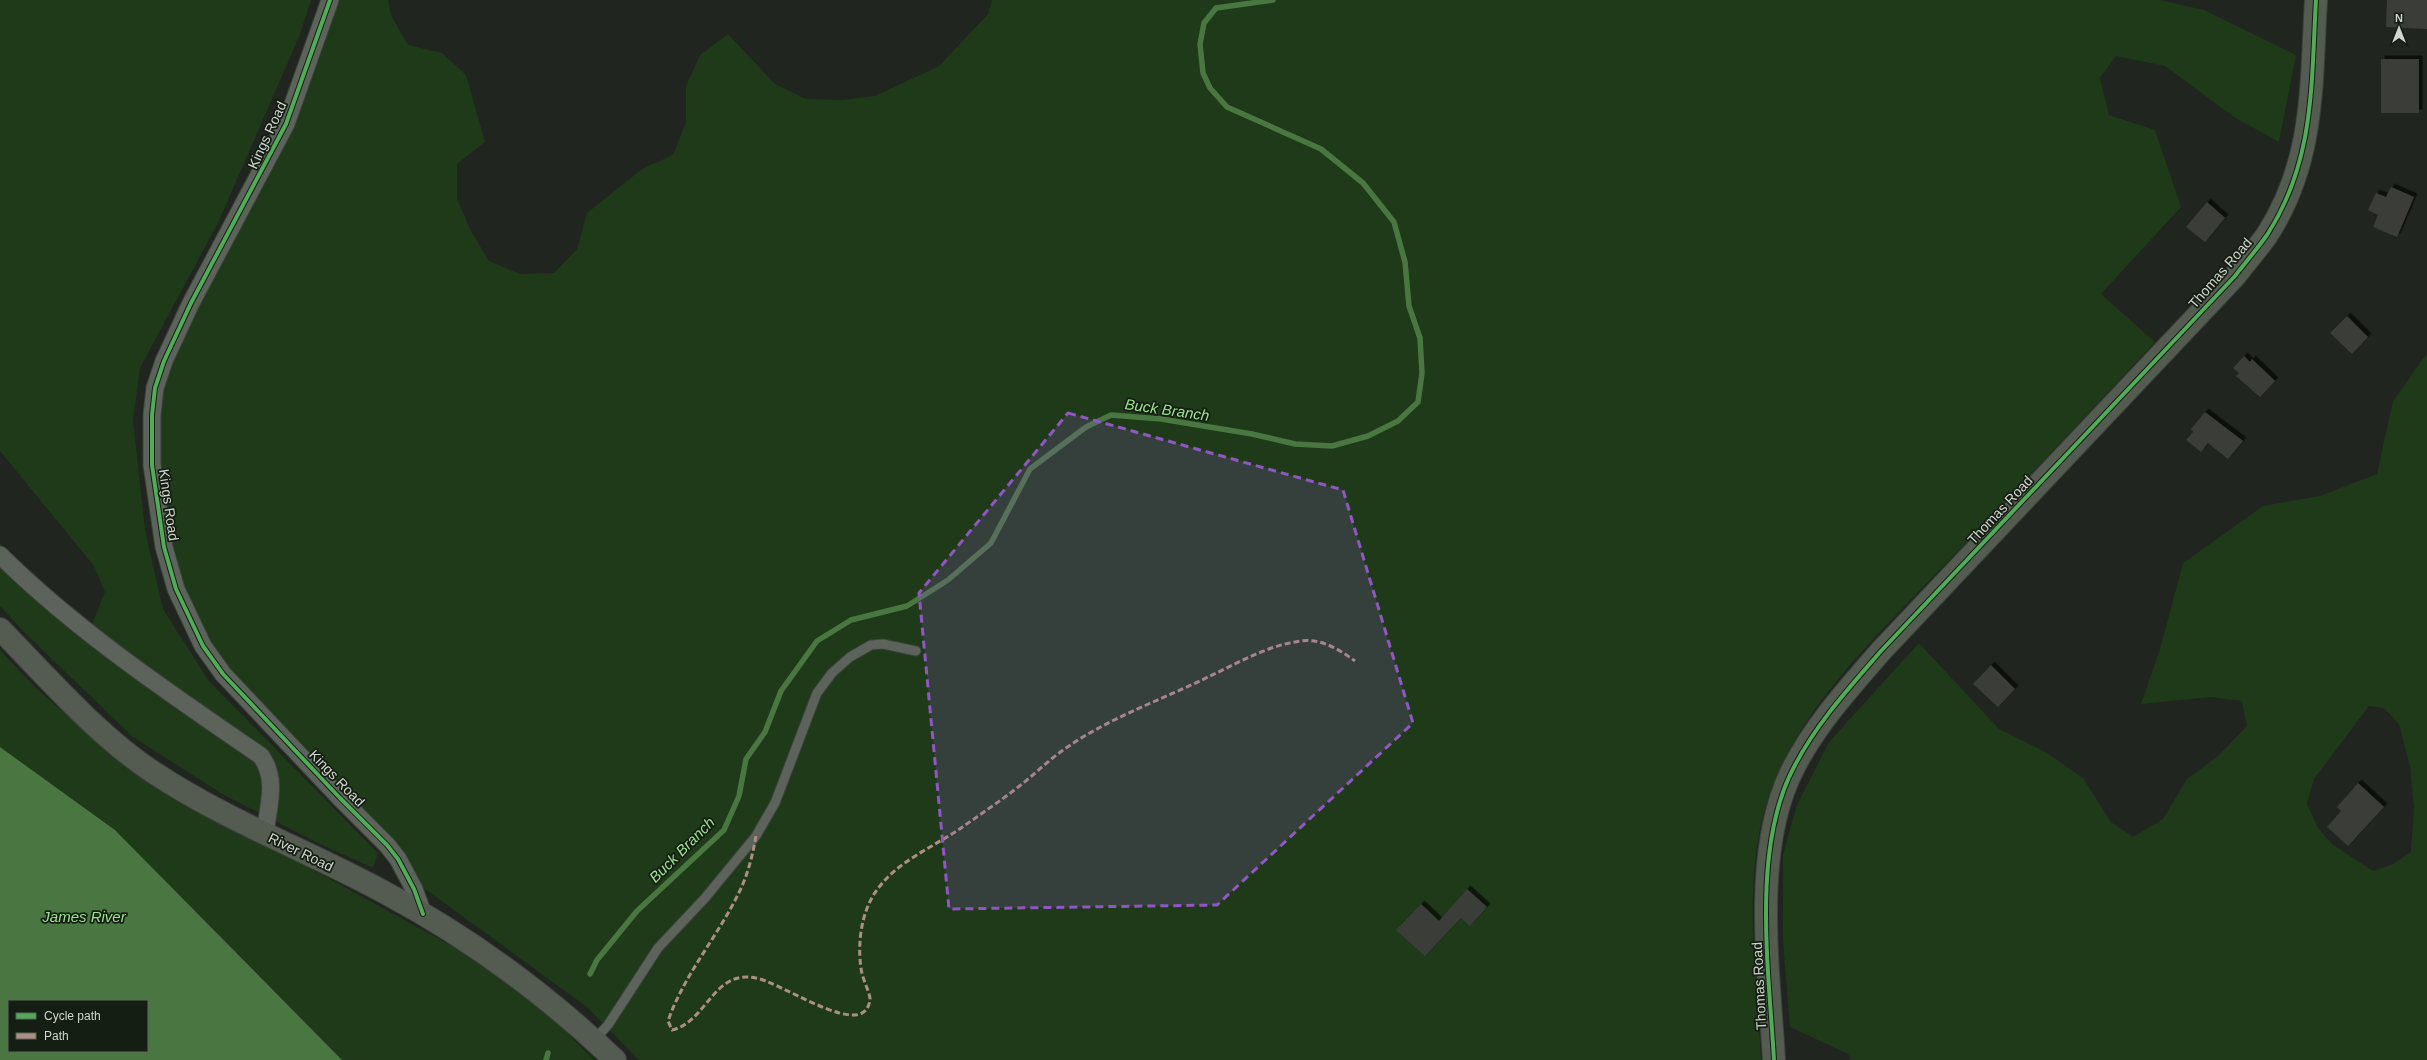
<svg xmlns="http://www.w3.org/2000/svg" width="2427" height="1060" font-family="Arial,sans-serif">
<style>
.green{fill:#1e3a19;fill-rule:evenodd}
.water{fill:#497641;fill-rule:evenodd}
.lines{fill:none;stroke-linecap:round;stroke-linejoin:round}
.stream{stroke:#497641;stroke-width:5.5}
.building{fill:#3a3e39;filter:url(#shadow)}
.lane-casing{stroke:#3d413c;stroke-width:11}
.street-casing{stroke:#3d413c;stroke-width:19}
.secondary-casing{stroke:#3d413c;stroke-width:24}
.lane{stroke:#5c635a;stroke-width:9}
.street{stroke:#5c635a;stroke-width:17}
.secondary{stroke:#545c52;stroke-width:22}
.quiet{stroke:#ac8f84;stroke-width:3;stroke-dasharray:6 3;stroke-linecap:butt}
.cycleway-casing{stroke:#151e13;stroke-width:6}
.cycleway{stroke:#51ab58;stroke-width:4}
.marked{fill:#9057c3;fill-opacity:0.2;stroke:#9057c3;stroke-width:3;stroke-dasharray:8 5;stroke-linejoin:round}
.labels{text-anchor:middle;stroke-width:3.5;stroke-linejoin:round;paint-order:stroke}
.street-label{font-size:14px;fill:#d1d7d0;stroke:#151e13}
.water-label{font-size:15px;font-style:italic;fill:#9de390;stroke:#151e13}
</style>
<defs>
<filter id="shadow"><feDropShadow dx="3.5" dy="-3.5" stdDeviation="0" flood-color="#0009"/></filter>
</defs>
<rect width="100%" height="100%" fill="#20251f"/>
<path class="green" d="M 0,0 L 311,0 L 299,37 L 218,223 L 140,368 L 133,420 L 145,530 L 163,609 L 209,681 L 378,853 L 373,868 L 324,846 L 224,795 L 133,737 L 29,637 L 0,606 L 0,543 L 10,556 L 92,624 L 105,592 L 94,566 L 0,451 Z
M 338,0 L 388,0 L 391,15 L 408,45 L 442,53 L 466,75 L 485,142 L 457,164 L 457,199 L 471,231 L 489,261 L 520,274 L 554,273 L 577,249 L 587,213 L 642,169 L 673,155 L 686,122 L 686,86 L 700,55 L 728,34 L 775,84 L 806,99 L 842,100 L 875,96 L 939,66 L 988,14 L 992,0 L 2160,0 L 2204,10 L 2296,55 L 2279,142 L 2234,117 L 2165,66 L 2116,56 L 2100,78 L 2109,115 L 2155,130 L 2181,207 L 2101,294 L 2155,342 C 2090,412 2024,481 1958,551 C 1890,623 1795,707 1766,805 C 1742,886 1757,977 1761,1060 L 639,1060 L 587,1007 L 421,886 L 405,855 L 394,839 L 346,793 L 230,669 L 210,642 L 184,586 L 172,545 L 161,465 L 160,416 L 164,389 L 171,364 L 199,307 L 294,128 L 324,46 Z
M 2427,353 L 2427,1060 L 1851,1060 L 1848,1054 L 1790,1027 L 1783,941 L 1783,855 L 1797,805 L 1829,742 L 1919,643 L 1999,729 L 2046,752 L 2083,778 L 2111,822 L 2133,837 L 2163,819 L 2187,779 L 2218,756 L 2247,726 L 2242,701 L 2211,697 L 2141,704 L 2160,649 L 2183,563 L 2263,506 L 2320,496 L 2377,474 L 2393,401 ZM 2369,706 L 2384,708 L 2399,724 L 2410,766 L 2414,808 L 2411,852 L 2393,864 L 2373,871 L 2332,844 L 2318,828 L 2307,804 L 2314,779 Z
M 0,650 L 35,687 L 105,749 L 192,808 L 299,862 L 468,955 L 545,1011 L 594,1060 L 342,1060 L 115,830 L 0,747 Z"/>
<path class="water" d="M 0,747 L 115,830 L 342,1060 L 0,1060 ZM 9,1001 L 147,1001 L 147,1051 L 9,1051 Z"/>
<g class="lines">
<path class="stream" d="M 590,974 L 597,960 L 637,911 L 724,830 L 739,796 L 746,759 L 765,732 L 781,691 L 817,641 L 851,620 L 907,606 L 948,580 L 991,543 L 1030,469 L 1086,427 L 1111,415 L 1161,419 L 1252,434 L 1295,444 L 1332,446 L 1368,436 L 1398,421 L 1418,402 L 1422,373 L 1420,338 L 1409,306 L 1405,262 L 1394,222 L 1363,183 L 1321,149 L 1227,107 L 1210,88 L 1203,73 L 1200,44 L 1204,23 L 1216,8 L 1273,0
M 546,1060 L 548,1053"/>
</g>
<path class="building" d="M 2387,0 L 2427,0 L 2427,29 L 2386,27 Z
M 2381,59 L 2419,59 L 2419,113 L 2381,113 Z
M 2391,187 L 2414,197 L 2397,237 L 2373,227 L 2378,215 L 2368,210 L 2376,193 L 2386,197 Z
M 2207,202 L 2225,218 L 2205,242 L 2186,227 Z
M 2347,316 L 2368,337 L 2352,354 L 2330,333 Z
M 2244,356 L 2250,362 L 2252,359 L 2275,381 L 2260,397 L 2236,376 L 2239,373 L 2233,368 Z
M 2205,412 L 2243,441 L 2228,459 L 2208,443 L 2201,452 L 2186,440 L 2193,432 L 2191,429 Z
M 1991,665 L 2015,689 L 1998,707 L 1973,684 Z
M 2358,783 L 2384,807 L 2348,846 L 2327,827 L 2341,811 L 2337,807 Z
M 1467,889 L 1487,907 L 1470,926 L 1461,918 L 1425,956 L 1396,930 L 1421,904 L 1439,921 Z"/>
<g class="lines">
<defs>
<path id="lane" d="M 594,1040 L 608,1025 L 658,948 L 705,898 L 756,836 L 775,803 L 817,693 L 832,673 L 850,657 L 871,645 L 883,644 L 916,651"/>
<path id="street" d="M 330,0 L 286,124 L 191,303 L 164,361 L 155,388 L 152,415 L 152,465 L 164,547 L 176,589 L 203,646 L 223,674 L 340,798 L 387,845 L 398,859 L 414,889 L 423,914
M 0,555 C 78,632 171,694 261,756 C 278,780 268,806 265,834"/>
<path id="secondary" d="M 0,629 C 46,676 98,736 153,772 C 225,820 306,850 382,891 C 467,936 546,994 615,1060
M 1774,1060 C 1769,971 1751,848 1794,767 C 1816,724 1849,688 1881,651 L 2235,276 C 2245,263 2257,249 2267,235 C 2315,161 2311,84 2316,0"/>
</defs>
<use href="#lane" class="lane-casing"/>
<use href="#street" class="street-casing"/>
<use href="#secondary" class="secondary-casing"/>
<use href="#lane" class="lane"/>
<use href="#street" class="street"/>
<use href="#secondary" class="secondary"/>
<path class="quiet" d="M 756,836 C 753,853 749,870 742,886 C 721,933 685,972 668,1021 L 672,1030 C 707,1022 713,969 756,978 C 778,982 842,1025 862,1013 C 867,1011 870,1004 870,998 C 868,988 862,978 861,968 C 857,941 862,907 880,886 C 900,860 935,846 961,828 C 978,816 996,804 1013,791 C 1031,778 1047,761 1066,748 C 1109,718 1161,700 1208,677 C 1238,663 1268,645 1301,641 C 1321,638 1340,650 1355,661"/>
<defs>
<path id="cycleway" d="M 330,0 L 286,124 L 191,303 L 164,361 L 155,388 L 152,415 L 152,465 L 164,547 L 176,589 L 203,646 L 223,674 L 340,798 L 387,845 L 398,859 L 414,889 L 423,914
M 1774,1060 C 1769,971 1751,848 1794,767 C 1816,724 1849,688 1881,651 L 2235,276 C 2245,263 2257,249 2267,235 C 2315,161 2311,84 2316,0"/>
</defs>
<use href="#cycleway" class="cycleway-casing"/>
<use href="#cycleway" class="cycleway"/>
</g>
<path class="marked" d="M 1068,413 L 1343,490 L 1413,723 L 1217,905 L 949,909 L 919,593 Z"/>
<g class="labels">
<g class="street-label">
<text transform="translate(267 135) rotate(-65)" y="5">Kings Road</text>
<text transform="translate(2220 273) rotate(-49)" y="5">Thomas Road</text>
<text transform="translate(169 505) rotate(82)" y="5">Kings Road</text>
<text transform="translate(2000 510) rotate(-47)" y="5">Thomas Road</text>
<text transform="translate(337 778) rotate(46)" y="5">Kings Road</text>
<text transform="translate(301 852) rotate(26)" y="5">River Road</text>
<text transform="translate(1759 986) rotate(-93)" y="5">Thomas Road</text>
</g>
<g class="water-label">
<text transform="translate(1167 410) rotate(8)" y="5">Buck Branch</text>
<text transform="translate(682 850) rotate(-45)" y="5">Buck Branch</text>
<text x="84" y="922">James River</text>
</g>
</g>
<rect x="8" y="1000" width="140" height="52" fill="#151e13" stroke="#60685f"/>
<rect x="16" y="1013" width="20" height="6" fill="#51ab58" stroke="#60685f"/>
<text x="44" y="1020" font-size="12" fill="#d1d7d0">Cycle path</text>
<rect x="16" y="1033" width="20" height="6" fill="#ac8f84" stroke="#60685f"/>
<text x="44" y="1040" font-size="12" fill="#d1d7d0">Path</text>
<g transform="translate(2399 28)" stroke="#151e13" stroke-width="3" paint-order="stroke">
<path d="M0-3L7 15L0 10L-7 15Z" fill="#d1d7d0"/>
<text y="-6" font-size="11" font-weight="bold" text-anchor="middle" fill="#d1d7d0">N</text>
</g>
</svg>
